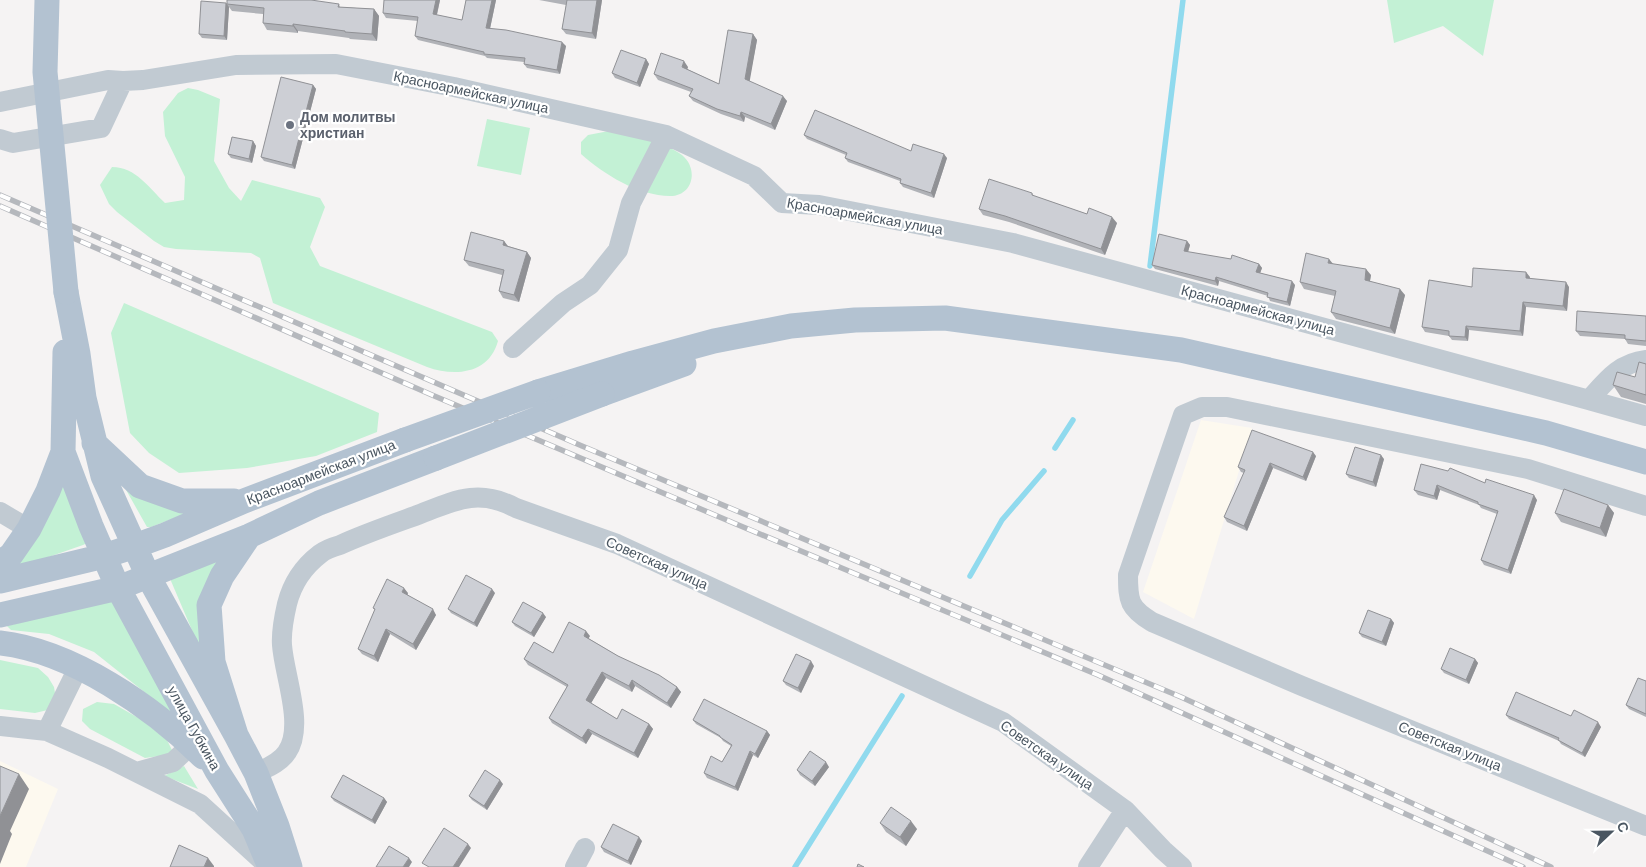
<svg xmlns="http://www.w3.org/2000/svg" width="1646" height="867" font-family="'DM Sans',sans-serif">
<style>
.commercial{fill:#fdf9ef}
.green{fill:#c3f1d5}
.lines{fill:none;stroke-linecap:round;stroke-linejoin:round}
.stream{stroke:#90daee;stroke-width:5.5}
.minor{stroke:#c1cad2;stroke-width:20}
.major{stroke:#b3c2d1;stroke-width:25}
.rail-casing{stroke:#b5b8bd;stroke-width:5.5}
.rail{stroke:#fff;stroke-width:4;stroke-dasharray:11;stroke-linecap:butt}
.major-bridge{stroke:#b3c2d1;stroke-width:25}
.wall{fill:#b0b2b7}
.shaded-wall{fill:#909195}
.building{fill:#cdcfd5;stroke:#909195}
.worship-dot{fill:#6b7280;stroke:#fff;stroke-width:2}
.labels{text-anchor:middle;stroke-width:4.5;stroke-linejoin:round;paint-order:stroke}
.street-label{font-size:14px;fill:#4a5661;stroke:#fff}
.worship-label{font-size:14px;font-weight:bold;fill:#5b616d;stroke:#fff;text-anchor:start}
</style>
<rect width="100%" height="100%" fill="#f5f3f3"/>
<path class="commercial" d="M 1201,420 L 1252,428 L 1194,619 L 1143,592 Z
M 0,761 L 58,789 L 26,867 L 0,867 Z"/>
<path class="green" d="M 1387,0 L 1494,0 L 1483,56 L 1443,26 L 1394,43 Z
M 188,88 L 198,90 L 220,99 L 214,161 L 229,188 L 241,201 L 252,180 L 320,198 L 325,207 L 310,247 L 320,266 L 492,332 L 498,341 C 489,374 455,377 427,367 L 273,303 L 260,258 L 251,253 L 176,249 L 164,247 L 154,241 L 117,212 L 109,204 L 100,185 L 112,167 C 136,167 149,188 165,203 L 184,200 L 185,177 L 165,136 L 163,112 L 178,93 Z
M 487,119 L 530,128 L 521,175 L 477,166 Z
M 609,131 C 631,136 664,141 682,155 C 699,169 693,196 670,196 C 639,196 603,174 581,154 L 581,142 L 588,135 Z
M 124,303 L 379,413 L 377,432 L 316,456 L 247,468 L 179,473 L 149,453 L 130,433 L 111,333 Z
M 59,476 L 89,542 L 83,545 L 0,574 Z
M 121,481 L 208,505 L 151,527 L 147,527 Z
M 230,549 L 203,656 L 171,581 L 171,576 Z
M 113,598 L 177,718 L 94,652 L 49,634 L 11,630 L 7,626 Z
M 0,660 L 38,668 L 48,677 L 54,687 L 56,699 L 52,709 L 35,713 L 0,709 Z
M 97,702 L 114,704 L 142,720 L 167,740 L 172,750 L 167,755 L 145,758 L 90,729 L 82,721 L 83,709 Z
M 184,766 L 198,789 L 164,776 Z"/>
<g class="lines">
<path class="stream" d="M 1150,266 L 1183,0
M 1055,448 L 1073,420
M 970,576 L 1002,520 L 1044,471
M 795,867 L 902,696"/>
<path class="minor" d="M 0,102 L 108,80 L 123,81 L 143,80 L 236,65 L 336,64 L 454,87 L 666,135 L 754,176 L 782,203 L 819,205 L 1013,243 L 1589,400 C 1606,381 1619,363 1646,360
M 0,139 L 13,143 L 101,128 L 123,81
M 513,348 L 563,303 L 590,285 L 618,250 L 631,203 L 666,135
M 1589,400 L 1646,416
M 1646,506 L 1528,469 L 1227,407 L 1202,407 L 1183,415 L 1128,575 C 1128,601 1129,608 1152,622 L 1302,686 L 1646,826
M 0,512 L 29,529
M 0,726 L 47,731 L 108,758 L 200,804 L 267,865
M 47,731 L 78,668
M 137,772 L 173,762 L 191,745 L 190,732
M 256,773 C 266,768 280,763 287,752 C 305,726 284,675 282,645 C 281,631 284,617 287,604 C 292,584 303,567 320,554 C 325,550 333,547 340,545 C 364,534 390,525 415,516 C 452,502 477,487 516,508 L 617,544 L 1003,722 L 1125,810 L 1163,850 L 1182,867
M 575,867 L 585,848
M 1088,867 L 1125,810"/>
<path class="major" d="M 66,292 L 78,354 L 84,398 L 103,476 L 148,576 L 236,735
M 538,392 L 633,363 L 714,341 L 791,326 L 855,320 L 945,318 L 1181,350 L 1546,433 L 1646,462
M 602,394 L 684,364
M 94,443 L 140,486 L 182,501 L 234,501
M 63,452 L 91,526 L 118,588 L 217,771 L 254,829 L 270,867
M 249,536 L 222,576 L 209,605 L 213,662 L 236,735 L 256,773 L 277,826 L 290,867
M 0,563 L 11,555 L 29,529 L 48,491 L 63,452 L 65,352
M 0,581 L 104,556 L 135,546 L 165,535 L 244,501 L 405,440
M 0,615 L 118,588 L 249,536 L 319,503 L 436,458
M 0,643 C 72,651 153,707 203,757"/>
<defs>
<path id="rail" d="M 0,195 L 582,446 L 1181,697 L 1551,867
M 0,206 L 432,395 L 736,524 L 1098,675 L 1523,867"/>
</defs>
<use href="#rail" class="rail-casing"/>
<use href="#rail" class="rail"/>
<path class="major-bridge" d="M 47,0 L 45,72 L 66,292
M 405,440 L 538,392
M 436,458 L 602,394"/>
</g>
<path class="wall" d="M 440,0 L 437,15 L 462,20 L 466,0 L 496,0 L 490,29 L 566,46 L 560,74 L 527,68 L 524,64 L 524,62 L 487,58 L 485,56 L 418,40 L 415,36 L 418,21 L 386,18 L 383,13 Z
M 539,0 L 602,0 L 596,39 L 566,34 L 562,29 L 566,5 Z
M 226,3 L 227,4 L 339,4 L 340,7 L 374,9 L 379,16 L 377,41 L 350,39 L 349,38 L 298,31 L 298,33 L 267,30 L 263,23 L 263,14 L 232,11 L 229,7 L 227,40 L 202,38 L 199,34 Z
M 753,34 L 757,40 L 749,81 L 787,101 L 775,130 L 745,117 L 744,122 L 721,114 L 693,101 L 689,96 L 691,92 L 658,80 L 654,74 L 688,67 L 687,69 L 719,84 Z
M 646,59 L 649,64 L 640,87 L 615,78 L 612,73 Z
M 313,85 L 316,89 L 295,169 L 264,161 L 261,157 Z
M 804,135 L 911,151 L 947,158 L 934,198 L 903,187 L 900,183 L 900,181 L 848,162 L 845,158 L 846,155 L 807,139 Z
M 253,141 L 256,146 L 252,163 L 231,158 L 228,154 Z
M 1032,193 L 1034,196 L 1087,214 L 1117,223 L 1105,255 L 1009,222 L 983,215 L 979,209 Z
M 504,241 L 508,246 L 527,252 L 531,258 L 519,302 L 503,298 L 499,291 L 502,275 L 469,266 L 464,260 Z
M 1187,241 L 1190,245 L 1188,252 L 1259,264 L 1262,268 L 1260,273 L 1295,285 L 1290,306 L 1270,301 L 1268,296 L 1219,281 L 1218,286 L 1155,269 L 1152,265 Z
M 1333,264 L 1371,275 L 1370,281 L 1405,295 L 1395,334 L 1336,319 L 1331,312 L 1335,296 L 1304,289 L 1300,282 Z
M 1530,277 L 1529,279 L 1569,287 L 1567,311 L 1526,307 L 1523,336 L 1469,330 L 1468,341 L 1452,340 L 1449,336 L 1425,332 L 1422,327 L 1472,287 Z
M 1646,316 L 1646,346 L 1628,344 L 1625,339 L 1580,336 L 1576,331 Z
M 1646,364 L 1646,404 L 1621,397 L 1613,385 L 1635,377 Z
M 1316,456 L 1306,481 L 1273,468 L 1247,531 L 1227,522 L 1224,517 L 1244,473 L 1241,472 L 1238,467 Z
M 1384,459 L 1376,487 L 1349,478 L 1346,474 Z
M 1421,464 L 1485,483 L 1537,500 L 1511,574 L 1484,565 L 1481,560 L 1497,514 L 1481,508 L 1479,505 L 1440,490 L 1437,500 L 1418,495 L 1414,490 Z
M 1608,505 L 1614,513 L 1606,537 L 1561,522 L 1555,513 Z
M 408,593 L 408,595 L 436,615 L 416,650 L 390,634 L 378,662 L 362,654 L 358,649 L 375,610 L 373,608 Z
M 495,593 L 477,627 L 451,613 L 448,609 Z
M 546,617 L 534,637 L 515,626 L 512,622 Z
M 1391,619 L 1394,623 L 1386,646 L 1362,637 L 1359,633 Z
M 590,636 L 588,638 L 618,656 L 677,687 L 681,692 L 671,708 L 635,686 L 632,692 L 606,678 L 591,703 L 617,719 L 649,724 L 653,729 L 638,758 L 592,734 L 586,744 L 552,723 L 549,718 L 567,687 L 528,665 L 524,659 L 553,653 Z
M 1475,659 L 1478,663 L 1469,684 L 1444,673 L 1441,669 Z
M 814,666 L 801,693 L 786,685 L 783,681 Z
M 1646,681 L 1646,717 L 1629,709 L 1626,705 Z
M 1506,715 L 1571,716 L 1601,727 L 1585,757 L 1561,744 L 1559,741 L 1509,719 Z
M 693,720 L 767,731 L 770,735 L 758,758 L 753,755 L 738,791 L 707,778 L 704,773 L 722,762 L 731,746 L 723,741 L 721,738 L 696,724 Z
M 829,767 L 815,786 L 800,775 L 797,770 Z
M 503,784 L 487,810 L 472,800 L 469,796 Z
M 331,797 L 384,798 L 387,802 L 375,824 L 334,801 Z
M 880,823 L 917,829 L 906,846 L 886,832 Z
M 642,841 L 631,865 L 604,852 L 601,847 Z"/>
<path class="shaded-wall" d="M 436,0 L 440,0 L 436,18 L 433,14 Z
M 492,0 L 496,0 L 489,33 L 486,28 Z
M 597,0 L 602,0 L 596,39 L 592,33 Z
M 226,3 L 229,7 L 227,40 L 224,36 Z
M 374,9 L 379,16 L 377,41 L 372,34 Z
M 293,24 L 298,31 L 298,33 L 293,26 Z
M 753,34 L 757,40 L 749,85 L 745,79 Z
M 562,42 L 566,46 L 560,74 L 557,70 Z
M 646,59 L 649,64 L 640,87 L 637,83 Z
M 684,61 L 688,67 L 686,73 L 682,67 Z
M 313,85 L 316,89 L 295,169 L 292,165 Z
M 783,96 L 787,101 L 775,130 L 771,124 Z
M 741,112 L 745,117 L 744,122 L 740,116 Z
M 253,141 L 256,146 L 252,163 L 249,159 Z
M 944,154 L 947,158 L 934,198 L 931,193 Z
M 1112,217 L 1117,223 L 1105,255 L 1101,249 Z
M 504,241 L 509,248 L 503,245 Z
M 1187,241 L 1190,245 L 1187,255 L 1184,251 Z
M 527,252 L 531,258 L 519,302 L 514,295 Z
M 1329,259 L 1334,265 L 1328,263 Z
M 1259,264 L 1262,268 L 1259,276 L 1256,272 Z
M 1366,269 L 1371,275 L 1369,286 L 1365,280 Z
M 1526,272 L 1530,277 L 1529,283 L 1526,278 Z
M 1216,277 L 1219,281 L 1218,286 L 1215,281 Z
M 1292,281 L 1295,285 L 1290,306 L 1287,302 Z
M 1566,282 L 1569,287 L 1567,311 L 1563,306 Z
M 1400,289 L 1405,295 L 1395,334 L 1390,328 Z
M 1523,302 L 1526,307 L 1523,336 L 1520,331 Z
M 1466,326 L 1469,330 L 1468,341 L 1465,337 Z
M 1313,452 L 1316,456 L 1306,481 L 1303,477 Z
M 1381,455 L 1384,459 L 1376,487 L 1373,482 Z
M 1270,463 L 1273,468 L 1247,531 L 1244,526 Z
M 1437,485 L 1440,490 L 1437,500 L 1434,496 Z
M 1534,495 L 1537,500 L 1511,574 L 1508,570 Z
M 1608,505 L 1614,513 L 1606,537 L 1600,528 Z
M 404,588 L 408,593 L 406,597 L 402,592 Z
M 492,589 L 495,593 L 477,627 L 474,623 Z
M 433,609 L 436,615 L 416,650 L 413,644 Z
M 543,613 L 546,617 L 534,637 L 531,633 Z
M 1391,619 L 1394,623 L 1386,646 L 1382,642 Z
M 386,629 L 390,634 L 378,662 L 374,656 Z
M 586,631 L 590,636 L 587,641 L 584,636 Z
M 1475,659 L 1478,663 L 1469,684 L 1466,680 Z
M 811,661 L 814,666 L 801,693 L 798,688 Z
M 602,672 L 606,678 L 590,705 L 586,700 Z
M 632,680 L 635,686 L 632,692 L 629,686 Z
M 677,687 L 681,692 L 671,708 L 667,703 Z
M 1598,722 L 1601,727 L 1585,757 L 1582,753 Z
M 649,724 L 653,729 L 638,758 L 634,753 Z
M 588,729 L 592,734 L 586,744 L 582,738 Z
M 767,731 L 770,735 L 758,758 L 755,754 Z
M 750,751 L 753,755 L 738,791 L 735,787 Z
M 826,762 L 829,767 L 815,786 L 812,781 Z
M 19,774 L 29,789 L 10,831 L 12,834 L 0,864 L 0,816 Z
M 500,780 L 503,784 L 487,810 L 484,806 Z
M 384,798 L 387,802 L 375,824 L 372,820 Z
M 911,821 L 917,829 L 906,846 L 900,837 Z
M 639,837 L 642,841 L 631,865 L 628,861 Z
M 468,844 L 471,848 L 459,867 L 453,867 Z
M 208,858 L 214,866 L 214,867 L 204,867 Z
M 409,858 L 412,862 L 409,867 L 403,867 Z"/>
<path class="building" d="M 227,0 L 311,0 L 339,4 L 338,7 L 374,9 L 372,34 L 345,32 L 345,31 L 293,24 L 293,26 L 263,23 L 264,8 L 227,4 Z
M 384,0 L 436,0 L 433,14 L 462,20 L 466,0 L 492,0 L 486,28 L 506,30 L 562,42 L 557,70 L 524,64 L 525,58 L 484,54 L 484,52 L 415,36 L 418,17 L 383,13 Z
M 567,0 L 597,0 L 592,33 L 562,29 Z
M 201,1 L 226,3 L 224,36 L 199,34 Z
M 728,30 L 753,34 L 745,79 L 783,96 L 771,124 L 741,112 L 740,116 L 717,109 L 689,96 L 693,89 L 654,74 L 661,53 L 684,61 L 682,67 L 719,84 Z
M 621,50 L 646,59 L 637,83 L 612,73 Z
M 281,77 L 313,85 L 292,165 L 261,157 Z
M 815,110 L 911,151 L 913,144 L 944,154 L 931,193 L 900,183 L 901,179 L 845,158 L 847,153 L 804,135 Z
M 232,137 L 253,141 L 249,159 L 228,154 Z
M 989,179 L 1032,193 L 1032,195 L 1087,214 L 1089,208 L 1112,217 L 1101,249 L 1005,216 L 979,209 Z
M 471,232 L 504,241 L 503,245 L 527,252 L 514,295 L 499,291 L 504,270 L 464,260 Z
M 1159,234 L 1187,241 L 1184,251 L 1231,259 L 1232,255 L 1259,264 L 1256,272 L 1292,281 L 1287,302 L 1267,297 L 1268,293 L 1216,277 L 1215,281 L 1152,265 Z
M 1306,253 L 1329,259 L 1328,263 L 1366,269 L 1365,280 L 1400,289 L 1390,328 L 1331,312 L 1336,291 L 1300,282 Z
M 1473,268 L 1526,272 L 1526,278 L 1566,282 L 1563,306 L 1523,302 L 1520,331 L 1466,326 L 1465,337 L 1449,336 L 1449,331 L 1422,327 L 1429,280 L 1472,287 Z
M 1577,311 L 1646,316 L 1646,341 L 1625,339 L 1625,335 L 1576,331 Z
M 1639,362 L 1646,364 L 1646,395 L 1613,385 L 1617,372 L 1635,377 Z
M 1252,430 L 1313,452 L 1303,477 L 1270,463 L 1244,526 L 1224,517 L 1245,470 L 1238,467 Z
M 1355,447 L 1381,455 L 1373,482 L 1346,474 Z
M 1421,464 L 1448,471 L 1450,468 L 1485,483 L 1486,479 L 1534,495 L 1508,570 L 1481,560 L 1498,511 L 1478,504 L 1478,502 L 1437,485 L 1434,496 L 1414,490 Z
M 1564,489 L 1608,505 L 1600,528 L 1555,513 Z
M 466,575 L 492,589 L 474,623 L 448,609 Z
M 387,579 L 404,588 L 402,592 L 433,609 L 413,644 L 386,629 L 374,656 L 358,649 L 375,609 L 373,608 Z
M 523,602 L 543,613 L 531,633 L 512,622 Z
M 1368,610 L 1391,619 L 1382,642 L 1359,633 Z
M 569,622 L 586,631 L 584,636 L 618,656 L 659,675 L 677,687 L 667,703 L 632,680 L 629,686 L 602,672 L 586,700 L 617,719 L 622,709 L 649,724 L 634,753 L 588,729 L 582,738 L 549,718 L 568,685 L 524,659 L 534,642 L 553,653 Z
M 1450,648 L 1475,659 L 1466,680 L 1441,669 Z
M 796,654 L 811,661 L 798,688 L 783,681 Z
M 1638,678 L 1646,681 L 1646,714 L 1626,705 Z
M 1516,692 L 1571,716 L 1574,710 L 1598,722 L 1582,753 L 1558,740 L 1559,738 L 1506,715 Z
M 704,699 L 767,731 L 755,754 L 750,751 L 735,787 L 704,773 L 711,756 L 722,762 L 732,745 L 720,737 L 720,736 L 693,720 Z
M 810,751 L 826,762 L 812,781 L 797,770 Z
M 0,766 L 19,774 L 0,816 Z
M 485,770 L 500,780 L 484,806 L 469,796 Z
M 343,775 L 384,798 L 372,820 L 331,797 Z
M 891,807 L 911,821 L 900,837 L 880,823 Z
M 613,824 L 639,837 L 628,861 L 601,847 Z
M 444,828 L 468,844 L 453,867 L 429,867 L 422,863 Z
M 179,845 L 208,858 L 204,867 L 170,867 Z
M 389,846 L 409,858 L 403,867 L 376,867 Z
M 858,864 L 864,867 L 857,867 Z"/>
<circle class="worship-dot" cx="290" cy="125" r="5"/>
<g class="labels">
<g class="street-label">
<text transform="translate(471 92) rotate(12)" y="5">Красноармейская улица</text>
<text transform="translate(865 216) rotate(10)" y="5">Красноармейская улица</text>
<text transform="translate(1258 310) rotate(15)" y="5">Красноармейская улица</text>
<text transform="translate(321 472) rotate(-21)" y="5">Красноармейская улица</text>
<text transform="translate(657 563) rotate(24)" y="5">Советская улица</text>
<text transform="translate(194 728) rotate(61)" y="5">улица Губкина</text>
<text transform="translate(1450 746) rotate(22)" y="5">Советская улица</text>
<text transform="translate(1047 755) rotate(35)" y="5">Советская улица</text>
</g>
<g class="worship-label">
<text x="300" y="122">Дом молитвы<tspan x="300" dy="16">христиан</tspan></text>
</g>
</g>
<g transform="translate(1611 832) rotate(68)" stroke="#ffffff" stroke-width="4" paint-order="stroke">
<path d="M0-4L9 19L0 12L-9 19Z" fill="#4a5661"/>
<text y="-8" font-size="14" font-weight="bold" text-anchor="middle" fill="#4a5661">С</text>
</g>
</svg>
